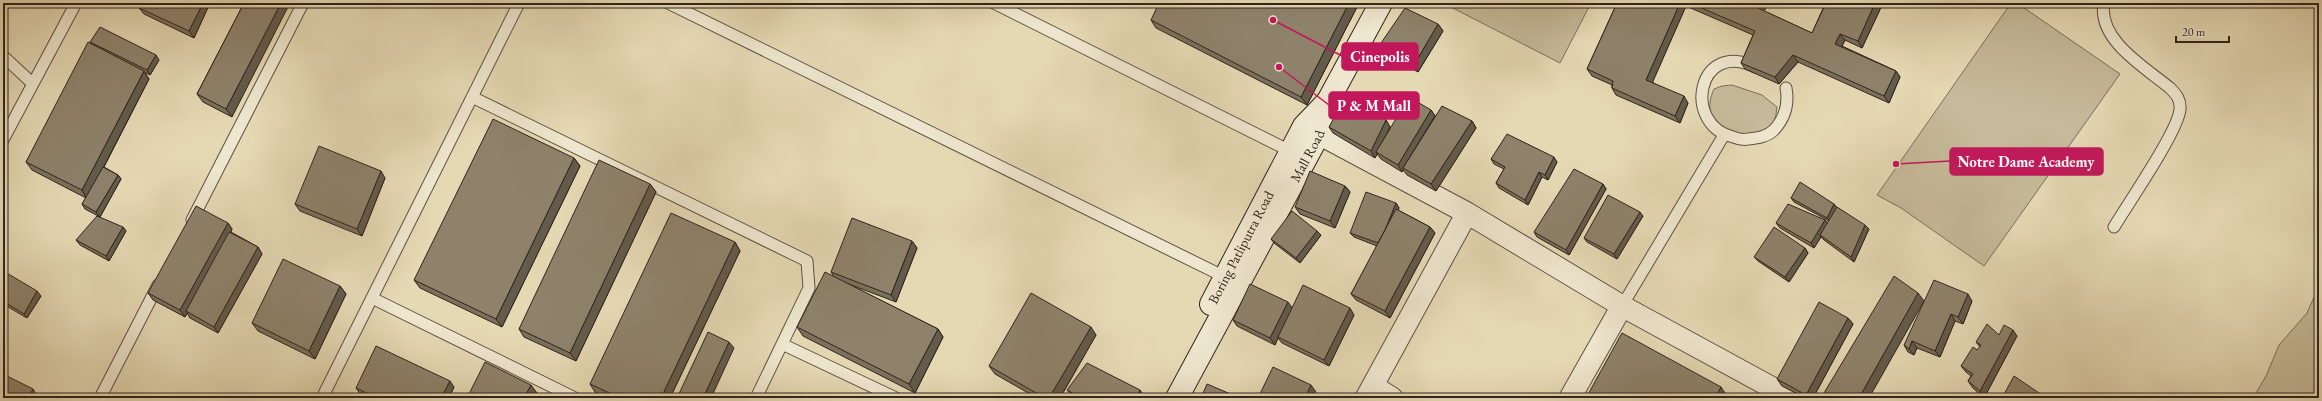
<svg xmlns="http://www.w3.org/2000/svg" width="2322" height="401" font-family="'EB Garamond',serif">
<style>
.grass{fill:#c6ba9a;stroke:#7b6f5b}
.lines{fill:none;stroke-linecap:round;stroke-linejoin:round}
.lane-casing{stroke:#5d5142;stroke-width:13}
.street-casing{stroke:#5d5142;stroke-width:23}
.secondary-casing{stroke:#30241c;stroke-width:24}
.lane{stroke:#eee6ce;stroke-width:11}
.street{stroke:#eee6ce;stroke-width:21}
.secondary{stroke:#eee6ce;stroke-width:22}
.wall{fill:#7a705c;stroke:#30241c}
.shaded-wall{fill:#635b4b;stroke:#30241c}
.building{fill:#8e826b;stroke:#30241c}
.labels{text-anchor:middle;stroke-width:4;stroke-linejoin:round;paint-order:stroke}
.street-label{font-size:14px;fill:#30241c;stroke:#eee6ce}
.leader{fill:none;stroke:#c2185b;stroke-width:1.5}
.callout-dot{fill:#c2185b;stroke:#eee6ce;stroke-width:1.5}
.callout{fill:#c2185b;stroke:#c2185b;stroke-width:1.5}
.callout-label{font-size:15px;text-anchor:middle;font-weight:bold;fill:#fff}
</style>
<rect width="100%" height="100%" fill="#e5d9b4"/>
<filter id="stains"><feTurbulence type="fractalNoise" baseFrequency=".005" numOctaves="4"/><feColorMatrix values="0 0 0 0 .2 0 0 0 0 .09 0 0 0 0 .02 0 0 0 .5 -.17"/></filter>
<radialGradient id="worn" r=".72"><stop offset=".6" stop-color="#630" stop-opacity="0"/><stop offset="1" stop-color="#630" stop-opacity=".3"/></radialGradient>
<path class="grass" d="M 1443,3 L 1591,3 L 1560,63 Z
M 2011,3 L 2017,3 L 2120,74 L 1984,266 L 1901,208 L 1877,195 Z
M 1732,85 L 1762,95 L 1777,107 C 1776,116 1775,123 1769,130 C 1756,143 1718,133 1712,116 C 1708,106 1710,98 1714,89 L 1722,86 Z
M 2319,286 L 2319,398 L 2253,398 L 2266,376 L 2279,345 L 2307,313 Z"/>
<g class="lines">
<defs>
<path id="lane" d="M 668,3 L 1229,279
M 994,3 L 1294,153
M 2104,3 C 2097,40 2146,68 2170,88 C 2176,94 2181,100 2180,109 C 2179,130 2127,205 2114,227
M 3,56 L 32,83
M 1755,67 C 1697,39 1682,125 1733,137 C 1738,139 1743,140 1748,139 C 1757,138 1767,137 1774,130 C 1785,118 1789,104 1786,88
M 472,97 L 807,261 L 809,288 L 756,398
M 3,140 L 76,3
M 192,220 L 303,3
M 372,298 L 575,398
M 1622,306 L 1724,135
M 782,344 L 896,398
M 100,398 L 158,285
M 322,398 L 519,3"/>
<path id="street" d="M 1304,126 L 1467,213 L 1622,306 L 1791,398
M 1373,386 L 1392,398
M 1366,398 L 1467,213
M 1570,398 L 1622,306"/>
<g id="secondary">
<path id="s1" d="M 1211,304 L 1304,126 L 1327,102"/>
<path id="s2" d="M 1177,398 L 1319,134 L 1328,101 L 1381,3"/>
</g>
</defs>
<use href="#lane" class="lane-casing"/>
<use href="#street" class="street-casing"/>
<use href="#secondary" class="secondary-casing"/>
<use href="#lane" class="lane"/>
<use href="#street" class="street"/>
<use href="#secondary" class="secondary"/>
</g>
<path class="wall" d="M 141,3 L 210,3 L 194,38 L 144,14 L 139,8 Z
M 244,3 L 232,117 L 203,102 L 197,94 Z
M 1359,3 L 1307,105 L 1156,28 L 1151,20 Z
M 1617,3 L 1768,3 L 1764,11 L 1812,33 L 1825,4 L 1823,3 L 1883,3 L 1862,48 L 1845,40 L 1842,46 L 1896,71 L 1900,77 L 1889,103 L 1798,62 L 1779,84 L 1745,69 L 1741,63 L 1753,35 L 1686,6 L 1652,82 L 1688,103 L 1680,123 L 1616,95 L 1612,88 L 1612,85 L 1592,76 L 1587,69 Z
M 1438,24 L 1443,31 L 1418,72 L 1384,53 L 1379,46 Z
M 90,42 L 159,60 L 150,75 L 144,72 L 149,79 L 104,167 L 118,175 L 121,179 L 100,217 L 85,209 L 82,204 L 86,198 L 32,170 L 26,162 L 92,44 Z
M 1431,110 L 1435,116 L 1472,121 L 1476,128 L 1436,191 L 1407,175 L 1403,170 L 1402,172 L 1381,159 L 1377,154 L 1375,158 L 1333,133 L 1329,127 L 1386,120 L 1390,127 L 1387,134 Z
M 574,158 L 580,166 L 502,327 L 420,288 L 414,280 Z
M 1491,159 L 1557,162 L 1548,180 L 1542,177 L 1528,205 L 1499,188 L 1496,183 L 1504,169 L 1494,164 Z
M 385,178 L 362,236 L 300,211 L 295,204 Z
M 650,184 L 656,192 L 576,361 L 524,337 L 519,329 Z
M 1603,184 L 1606,189 L 1569,255 L 1537,237 L 1534,232 Z
M 1345,186 L 1350,192 L 1335,228 L 1300,214 L 1295,207 Z
M 1791,198 L 1834,204 L 1837,208 L 1869,229 L 1854,262 L 1824,240 L 1821,237 L 1814,248 L 1780,228 L 1776,223 L 1825,220 L 1827,223 L 1829,221 L 1794,202 Z
M 1396,203 L 1399,208 L 1398,210 L 1430,227 L 1435,233 L 1390,318 L 1356,300 L 1351,294 L 1377,246 L 1354,237 L 1350,233 Z
M 1643,216 L 1617,259 L 1587,242 L 1584,238 Z
M 228,223 L 232,229 L 231,232 L 258,247 L 262,254 L 218,333 L 190,318 L 187,313 L 185,317 L 153,300 L 148,293 Z
M 123,227 L 126,231 L 109,261 L 80,245 L 76,240 Z
M 1317,231 L 1321,235 L 1300,263 L 1274,243 L 1271,239 Z
M 912,241 L 917,248 L 896,302 L 846,283 L 938,329 L 943,337 L 915,393 L 803,336 L 797,327 L 834,277 L 831,272 Z
M 735,242 L 740,251 L 670,398 L 608,398 L 595,392 L 590,384 Z
M 1805,248 L 1808,253 L 1789,282 L 1758,261 L 1754,257 Z
M 3,275 L 41,296 L 27,318 L 3,304 Z
M 340,286 L 346,294 L 315,359 L 258,331 L 252,323 Z
M 1972,301 L 1963,324 L 1955,321 L 1940,357 L 1917,348 L 1914,355 L 1908,352 L 1904,345 Z
M 1292,308 L 1354,315 L 1329,366 L 1282,343 L 1278,338 L 1275,345 L 1237,326 L 1233,320 Z
M 1848,318 L 1853,324 L 1813,398 L 1805,398 L 1782,386 L 1777,379 Z
M 1096,335 L 1060,398 L 1037,398 L 995,374 L 989,366 Z
M 1999,335 L 2017,336 L 1984,398 L 1973,388 L 1968,381 L 1971,376 L 1966,372 L 1961,366 L 1980,347 L 1976,342 Z
M 454,387 L 449,398 L 368,398 L 361,395 L 356,388 Z
M 1067,390 L 1145,397 L 1144,398 L 1075,398 L 1072,396 Z
M 1824,393 L 1869,398 L 1828,398 Z"/>
<path class="shaded-wall" d="M 203,3 L 210,3 L 194,38 L 189,31 Z
M 281,3 L 290,3 L 232,117 L 226,109 Z
M 1349,3 L 1359,3 L 1307,105 L 1301,97 Z
M 1680,3 L 1684,3 L 1686,6 L 1651,86 L 1646,80 Z
M 1760,3 L 1768,3 L 1762,15 L 1758,8 Z
M 1875,3 L 1883,3 L 1862,48 L 1858,41 Z
M 1438,24 L 1443,31 L 1418,72 L 1414,65 Z
M 1840,34 L 1845,40 L 1840,50 L 1835,44 Z
M 156,55 L 159,60 L 150,75 L 147,70 Z
M 1793,55 L 1798,62 L 1779,84 L 1775,77 Z
M 144,71 L 149,79 L 87,199 L 82,190 Z
M 1896,71 L 1900,77 L 1889,103 L 1884,96 Z
M 1684,96 L 1688,103 L 1680,123 L 1675,116 Z
M 1431,110 L 1435,116 L 1403,168 L 1403,170 L 1402,172 L 1398,165 Z
M 1386,120 L 1390,127 L 1377,153 L 1376,152 L 1377,154 L 1375,158 L 1371,151 Z
M 1472,121 L 1476,128 L 1436,191 L 1431,184 Z
M 1554,157 L 1557,162 L 1548,180 L 1545,175 Z
M 574,158 L 580,166 L 502,327 L 496,319 Z
M 381,171 L 385,178 L 362,236 L 357,229 Z
M 1539,172 L 1542,177 L 1528,205 L 1525,200 Z
M 118,175 L 121,179 L 100,217 L 96,212 Z
M 650,184 L 656,192 L 576,361 L 570,353 Z
M 1603,184 L 1606,189 L 1569,255 L 1566,250 Z
M 1345,186 L 1350,192 L 1335,228 L 1330,221 Z
M 1396,203 L 1399,208 L 1383,249 L 1380,244 Z
M 1834,204 L 1838,209 L 1830,222 L 1827,218 Z
M 1640,212 L 1643,216 L 1617,259 L 1614,254 Z
M 1825,220 L 1829,225 L 1820,235 L 1821,237 L 1814,248 L 1811,243 Z
M 228,223 L 232,229 L 187,312 L 186,311 L 187,313 L 185,317 L 180,310 Z
M 1865,225 L 1869,229 L 1854,262 L 1851,257 Z
M 123,227 L 126,231 L 109,261 L 106,256 Z
M 1430,227 L 1435,233 L 1390,318 L 1385,311 Z
M 1317,231 L 1321,235 L 1300,263 L 1296,258 Z
M 912,241 L 917,248 L 896,302 L 891,295 Z
M 735,242 L 740,251 L 670,398 L 661,398 Z
M 258,247 L 262,254 L 218,333 L 214,327 Z
M 1805,248 L 1808,253 L 1789,282 L 1785,277 Z
M 340,286 L 346,294 L 315,359 L 309,351 Z
M 37,291 L 41,296 L 27,318 L 24,314 Z
M 1918,293 L 1924,301 L 1869,398 L 1859,398 Z
M 1968,294 L 1972,301 L 1963,324 L 1958,317 Z
M 1288,302 L 1293,309 L 1278,337 L 1278,338 L 1275,345 L 1270,338 Z
M 1350,308 L 1354,315 L 1329,366 L 1324,360 Z
M 1951,314 L 1955,321 L 1940,357 L 1935,351 Z
M 1848,318 L 1853,324 L 1813,398 L 1809,398 L 1806,395 Z
M 1091,327 L 1096,335 L 1060,398 L 1049,398 Z
M 938,329 L 943,337 L 915,393 L 909,384 Z
M 2013,330 L 2017,336 L 1984,398 L 1980,391 Z
M 1912,341 L 1917,348 L 1914,355 L 1909,349 Z
M 729,342 L 734,348 L 711,398 L 703,398 Z
M 450,381 L 454,387 L 449,398 L 441,398 Z
M 531,385 L 537,393 L 534,398 L 524,398 Z
M 1311,385 L 1316,392 L 1313,398 L 1305,398 Z
M 1721,387 L 1727,396 L 1725,398 L 1715,398 Z
M 33,389 L 37,396 L 36,398 L 28,398 Z
M 1140,390 L 1145,397 L 1144,398 L 1136,398 Z
M 2042,395 L 2045,398 L 2041,398 Z"/>
<path class="building" d="M 141,3 L 203,3 L 189,31 L 139,8 Z
M 244,3 L 281,3 L 226,109 L 197,94 Z
M 1159,3 L 1349,3 L 1301,97 L 1151,20 Z
M 1617,3 L 1680,3 L 1646,80 L 1684,96 L 1675,116 L 1612,88 L 1613,81 L 1587,69 Z
M 1690,3 L 1760,3 L 1758,8 L 1812,33 L 1826,3 L 1875,3 L 1858,41 L 1840,34 L 1835,44 L 1896,71 L 1884,96 L 1793,55 L 1775,77 L 1741,63 L 1755,31 Z
M 1405,8 L 1438,24 L 1414,65 L 1379,46 Z
M 100,27 L 156,55 L 147,70 L 90,42 Z
M 88,42 L 144,71 L 82,190 L 26,162 Z
M 1346,97 L 1386,120 L 1371,151 L 1329,127 Z
M 1409,97 L 1431,110 L 1398,165 L 1376,152 Z
M 1442,106 L 1472,121 L 1431,184 L 1403,168 Z
M 493,119 L 574,158 L 496,319 L 414,280 Z
M 1507,134 L 1554,157 L 1545,175 L 1539,172 L 1525,200 L 1496,183 L 1505,167 L 1491,159 Z
M 319,146 L 381,171 L 357,229 L 295,204 Z
M 599,160 L 650,184 L 570,353 L 519,329 Z
M 103,167 L 118,175 L 96,212 L 82,204 Z
M 1574,169 L 1603,184 L 1566,250 L 1534,232 Z
M 1310,171 L 1345,186 L 1330,221 L 1295,207 Z
M 1800,182 L 1834,204 L 1827,218 L 1791,198 Z
M 1366,192 L 1396,203 L 1385,230 L 1378,243 L 1350,233 Z
M 1608,195 L 1640,212 L 1614,254 L 1584,238 Z
M 1788,204 L 1825,220 L 1811,243 L 1776,223 Z
M 196,206 L 228,223 L 180,310 L 148,293 Z
M 1837,207 L 1865,225 L 1851,257 L 1820,235 Z
M 1396,209 L 1430,227 L 1385,311 L 1351,294 Z
M 1292,211 L 1317,231 L 1296,258 L 1271,239 Z
M 671,213 L 735,242 L 661,398 L 620,398 L 590,384 Z
M 97,216 L 123,227 L 106,256 L 76,240 Z
M 852,218 L 912,241 L 891,295 L 831,272 Z
M 1774,227 L 1805,248 L 1785,277 L 1754,257 Z
M 229,232 L 258,247 L 214,327 L 186,311 Z
M 283,259 L 340,286 L 309,351 L 252,323 Z
M 5,272 L 37,291 L 24,314 L 3,301 L 3,275 Z
M 825,272 L 938,329 L 909,384 L 797,327 Z
M 1894,276 L 1918,293 L 1859,398 L 1831,398 L 1824,393 Z
M 1934,280 L 1968,294 L 1958,317 L 1951,314 L 1935,351 L 1912,341 L 1909,349 L 1904,345 Z
M 1250,284 L 1288,302 L 1270,338 L 1233,320 Z
M 1303,285 L 1350,308 L 1324,360 L 1278,337 Z
M 1031,293 L 1091,327 L 1049,398 L 1045,398 L 989,366 Z
M 1819,302 L 1848,318 L 1806,395 L 1777,379 Z
M 1987,324 L 1999,335 L 2004,325 L 2013,330 L 1980,391 L 1968,381 L 1973,374 L 1961,366 L 1973,347 L 1977,350 L 1981,345 L 1976,342 Z
M 708,332 L 729,342 L 703,398 L 677,398 Z
M 1622,333 L 1721,387 L 1715,398 L 1586,398 Z
M 376,346 L 450,381 L 441,398 L 377,398 L 356,388 Z
M 485,362 L 531,385 L 524,398 L 467,398 Z
M 1087,363 L 1140,390 L 1136,398 L 1081,398 L 1067,390 Z
M 1273,367 L 1311,385 L 1305,398 L 1258,398 Z
M 3,374 L 33,389 L 28,398 L 3,398 Z
M 2014,376 L 2042,395 L 2041,398 L 2002,398 Z
M 1207,384 L 1240,398 L 1201,398 Z"/>
<g class="labels">
<g class="street-label">
<text dy="5" stroke="none"><textPath href="#s2" startOffset="275">Mall Road</textPath></text>
<text dy="5" stroke="none"><textPath href="#s1" startOffset="64">Boring Patliputra Road</textPath></text>
</g>
</g>
<path class="leader" d="M1273 20L1342 56M1279 67L1329 105M1896 164L1950 161"/>
<g class="callout-dot">
<circle cx="1273" cy="20" r="4"/>
<circle cx="1279" cy="67" r="4"/>
<circle cx="1896" cy="164" r="4"/>
</g>
<g class="callout">
<rect x="1342" y="43" width="76" height="27" rx="4"/>
<rect x="1329" y="92" width="90" height="27" rx="4"/>
<rect x="1950" y="148" width="153" height="27" rx="4"/>
</g>
<g class="callout-label">
<text x="1380" y="62">Cinepolis</text>
<text x="1374" y="111">P &amp; M Mall</text>
<text x="2026" y="167">Notre Dame Academy</text>
</g>
<rect width="2322" height="401" fill="none" stroke="#e5d9b4" stroke-width="16"/>
<rect x="4" y="4" width="2314" height="393" fill="none" stroke="#30241c" stroke-width="2"/>
<rect x="8" y="8" width="2306" height="385" fill="none" stroke="#30241c"/>
<path d="M2176 36v6h53v-6" fill="none" stroke="#30241c" stroke-width="2"/>
<text x="2182" y="36" font-size="12" fill="#30241c" stroke="#eee6ce" stroke-width="3" paint-order="stroke">20 m</text>
<rect width="100%" height="100%" filter="url(#stains)"/>
<rect width="100%" height="100%" fill="url(#worn)"/>
</svg>
